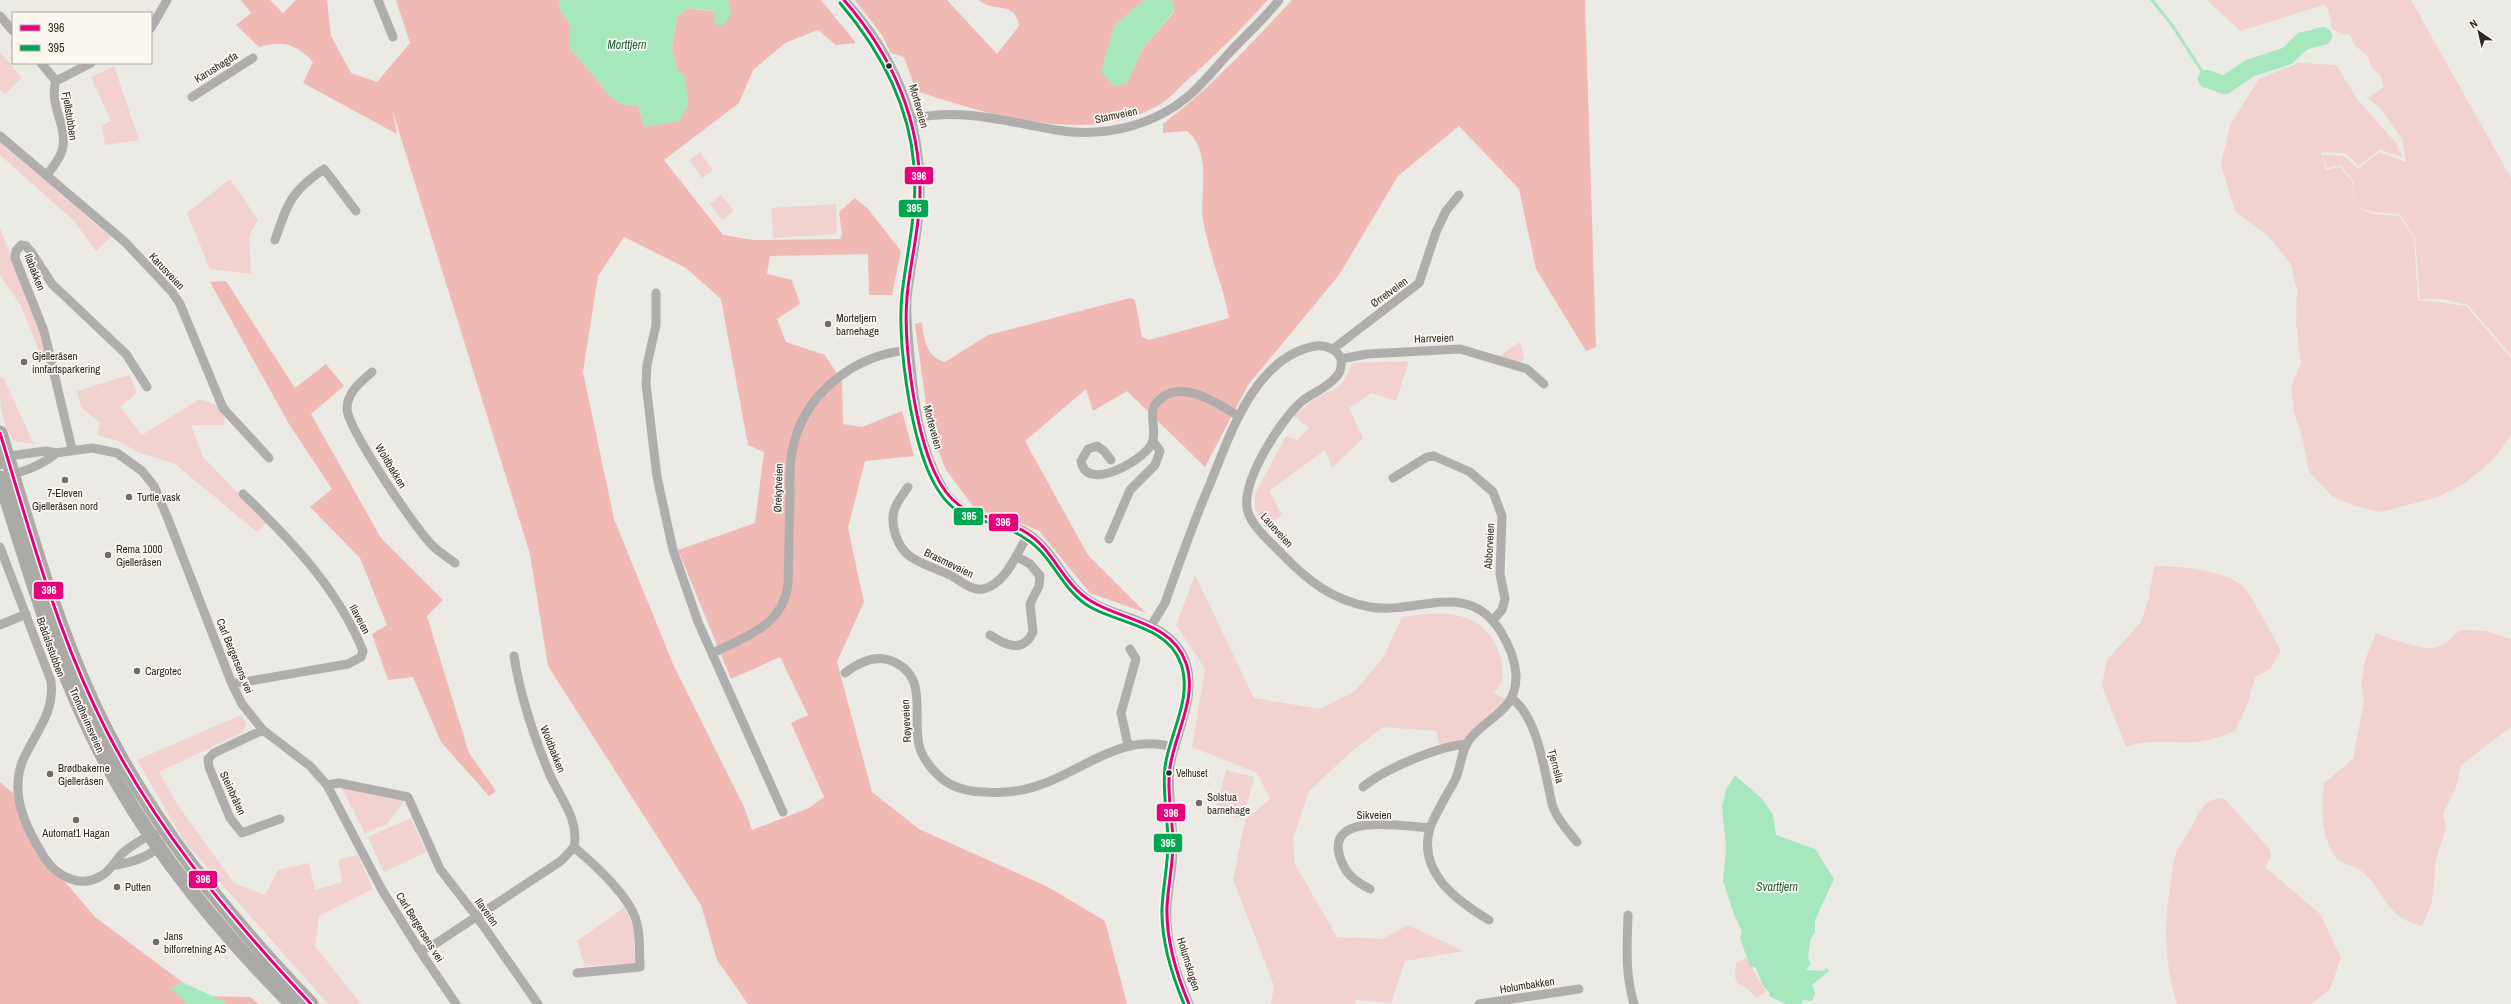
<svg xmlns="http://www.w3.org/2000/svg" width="2511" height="1004" font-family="'Archivo Narrow',sans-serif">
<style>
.green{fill:#f2d2ce}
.forest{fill:#f0b9b4;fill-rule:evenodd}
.water{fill:#a6e7bd}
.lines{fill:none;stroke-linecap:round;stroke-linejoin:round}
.stream{stroke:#a6e7bd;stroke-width:3}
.river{stroke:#a6e7bd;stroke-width:18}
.minor{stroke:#b0aead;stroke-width:9}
.trunk{stroke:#abaaa7;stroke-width:15}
.bus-1-casing{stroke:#fcf8f0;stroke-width:6}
.bus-2-casing{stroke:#fcf8f0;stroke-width:6}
.bus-1{stroke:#e5007d;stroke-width:3}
.bus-2{stroke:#00a651;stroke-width:3}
.bus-dot{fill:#2b2a26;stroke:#fcf8f0;stroke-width:1.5}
.poi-dot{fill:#6e6d69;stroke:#fcf8f0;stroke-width:1.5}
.labels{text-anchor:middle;stroke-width:3.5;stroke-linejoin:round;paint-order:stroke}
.bus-label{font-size:10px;fill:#2b2a26;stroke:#fcf8f0;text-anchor:start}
.street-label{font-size:11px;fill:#2b2a26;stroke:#fcf8f0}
.poi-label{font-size:11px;fill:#2b2a26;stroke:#fcf8f0;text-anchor:start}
.water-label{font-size:12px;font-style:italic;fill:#21643f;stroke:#fcf8f0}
.line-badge{stroke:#fcf8f0;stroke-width:1.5}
.badge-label{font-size:11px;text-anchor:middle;font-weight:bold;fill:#fff}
</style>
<rect width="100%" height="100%" fill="#ebeae5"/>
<path class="green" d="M 2207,0 L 2411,0 L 2511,178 L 2511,355 L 2468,305 L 2442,299 L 2420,299 L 2415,238 L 2400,214 L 2373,212 L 2356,207 L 2373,214 L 2399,216 L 2414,238 L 2418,300 L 2466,306 L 2511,358 L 2511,435 L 2493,460 L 2465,483 L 2438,497 L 2381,512 L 2355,506 L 2332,496 L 2309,472 L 2302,436 L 2294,413 L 2291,388 L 2301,363 L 2296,325 L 2297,291 L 2291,264 L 2268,236 L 2235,211 L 2221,165 L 2230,125 L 2259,79 L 2298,63 L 2336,65 L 2358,100 L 2396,143 L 2403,157 L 2380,150 L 2358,166 L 2346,153 L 2321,152 L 2326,170 L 2340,167 L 2352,181 L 2354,207 L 2353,181 L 2341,165 L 2327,168 L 2322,155 L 2344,156 L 2358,169 L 2379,152 L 2406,162 L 2402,139 L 2380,108 L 2367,98 L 2384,87 L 2381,76 L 2371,67 L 2368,56 L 2354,45 L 2350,34 L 2344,35 L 2332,29 L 2328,8 L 2324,5 L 2240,31 Z
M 0,52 L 22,78 L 5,94 L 0,89 Z
M 114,66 L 139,140 L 105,145 L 102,125 L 111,121 L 91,77 Z
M 0,142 L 111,237 L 96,251 L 74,221 L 0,155 Z
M 700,152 L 713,170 L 702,178 L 689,160 Z
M 230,179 L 258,220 L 249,236 L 251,274 L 210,269 L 187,213 Z
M 721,195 L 734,211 L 722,220 L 710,204 Z
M 836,204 L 837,234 L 773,238 L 771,208 Z
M 0,228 L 38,324 L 52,382 L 21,306 L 0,275 Z
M 1520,342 L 1524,359 L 1520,363 L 1499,356 Z
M 1409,361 L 1396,401 L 1372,393 L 1349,408 L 1363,438 L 1332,468 L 1325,450 L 1269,491 L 1282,515 L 1266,527 L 1255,508 L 1255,494 L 1286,436 L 1297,440 L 1309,428 L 1294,416 C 1300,411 1305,406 1311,402 C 1334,386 1341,394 1352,363 Z
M 129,375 L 137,393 L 120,407 L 142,435 L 200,399 L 225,408 L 224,425 L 191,425 L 203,457 L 267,522 L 257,532 L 175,464 L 140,453 L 118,441 L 97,435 L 100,423 L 81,407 L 77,391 Z
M 3,377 L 34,444 L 14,441 C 0,419 0,405 0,378 Z
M 2154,566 C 2176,566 2222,570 2240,584 C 2251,592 2273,637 2281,651 L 2270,669 L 2255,677 L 2248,703 L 2235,731 C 2223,736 2209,741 2196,742 C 2172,743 2149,739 2126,747 L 2102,686 L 2106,661 L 2141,622 L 2148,601 Z
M 1195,575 L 1254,698 L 1320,709 L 1355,691 L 1383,658 L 1402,617 C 1424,614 1447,610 1469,619 C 1491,627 1506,656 1502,680 C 1501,684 1497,689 1494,693 L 1509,701 L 1469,737 L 1440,748 L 1436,731 L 1383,727 L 1352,751 L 1309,791 L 1293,839 L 1295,864 L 1337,937 L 1383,939 L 1408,925 L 1463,951 L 1405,961 L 1391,1003 L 1356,1000 L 1355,1004 L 1271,1004 L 1274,986 L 1233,879 L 1245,820 L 1270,799 L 1257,773 L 1192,747 L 1205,669 L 1176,625 Z
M 2460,630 L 2486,631 L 2511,639 L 2511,727 L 2461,765 L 2456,787 L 2443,814 L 2446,828 L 2436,859 L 2432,902 L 2422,926 C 2385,919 2385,889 2360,870 C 2352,864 2340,865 2334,855 C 2321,835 2321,806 2324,783 L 2353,759 L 2364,701 L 2361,683 L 2365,660 L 2376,633 C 2386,638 2424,650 2434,648 C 2444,646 2453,637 2460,630 Z
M 241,715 L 246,724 L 243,732 L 159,772 L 177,804 L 234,883 L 265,895 L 278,870 L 309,863 L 315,890 L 342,882 L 338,860 L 358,855 L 373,889 L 319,916 L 315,946 L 361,1004 L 328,1004 L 184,841 L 137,760 Z
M 1226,770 L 1254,777 L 1243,819 L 1215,812 Z
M 341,787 L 404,801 L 387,824 L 365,833 Z
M 2220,798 L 2226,800 L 2271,851 L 2271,856 L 2265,867 L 2320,914 L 2341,958 L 2330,989 L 2312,1004 L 2177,1004 C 2164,963 2164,922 2171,880 C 2172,871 2173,861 2176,853 C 2180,843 2187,835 2192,826 C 2200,812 2202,801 2220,798 Z
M 411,818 L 426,852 L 384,872 L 368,837 Z
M 625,907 L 634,929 L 635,963 L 585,966 L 577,941 Z
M 1746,958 L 1766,992 L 1756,998 L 1748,989 L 1737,983 L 1735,977 L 1736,963 Z"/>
<path class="forest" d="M 241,0 L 270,0 L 283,13 L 296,0 L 327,0 L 331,36 L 351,73 L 377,82 L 410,43 L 396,0 L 559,0 L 559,9 L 570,24 L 570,48 L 610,96 L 621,104 L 638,106 L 645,127 L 677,70 L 672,47 L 677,17 L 688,8 L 731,14 L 728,0 L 821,0 L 856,43 L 836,45 L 818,30 L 785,43 L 753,70 L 739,103 L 664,160 L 723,235 L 753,240 L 840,239 L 842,234 L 839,212 L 855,198 L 868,209 L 901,251 L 892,295 L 869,295 L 868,254 L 770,256 L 767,274 L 792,280 L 800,304 L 777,319 L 786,342 L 825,355 L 842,382 L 843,424 L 862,427 L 902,411 L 914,456 L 865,461 L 848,528 L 864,602 L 837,662 L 872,792 L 919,829 L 1048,887 L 1105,921 L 1127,1004 L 748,1004 L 717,960 L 701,905 L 548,666 L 530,554 L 392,109 L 397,134 L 303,83 L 313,62 C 297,44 282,40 259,47 L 236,25 L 251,13 ZM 624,237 L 686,268 L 721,299 L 748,445 L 764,452 L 755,523 L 678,550 L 731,679 L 780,657 L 808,715 L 791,723 L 824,797 L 809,808 L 752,830 L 744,807 L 673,664 L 614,519 L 583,372 L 598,276 Z
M 855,0 L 947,0 L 997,54 L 1019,26 C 1016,0 992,13 979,0 L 1144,0 L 1114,26 L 1127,83 L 1143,48 L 1174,12 L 1172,0 L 1268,0 C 1241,29 1214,57 1184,83 C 1177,90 1168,100 1159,105 C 1089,146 988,115 916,91 L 904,57 L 891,53 L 882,35 Z
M 1292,0 L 1585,0 L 1596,347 L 1586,351 L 1536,269 L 1519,189 L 1459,126 L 1398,176 L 1339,275 L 1248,385 L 1205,467 L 1127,391 L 1093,411 L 1086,389 L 1025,441 L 1088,555 L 1146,613 L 1090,593 L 1039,531 L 1004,516 L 976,510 L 946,470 L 929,426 L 915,324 L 922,322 C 924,339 926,357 945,362 L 988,335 L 1130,298 L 1135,300 L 1142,337 L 1149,340 L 1229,318 C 1223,285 1209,254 1203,221 C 1199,192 1213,153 1187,131 L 1163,133 L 1163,124 C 1211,87 1251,44 1292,0 Z
M 226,281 L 295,388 L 326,364 L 344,386 L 311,414 L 381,538 L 443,600 L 427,616 L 469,753 L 496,791 L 489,796 L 441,742 L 413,677 L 388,680 L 372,634 L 387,625 L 360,558 L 310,507 L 332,489 L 289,424 L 210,282 Z
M 0,782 L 13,793 L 18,809 L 55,870 L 95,917 L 201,996 L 250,997 L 259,1004 L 0,1004 Z"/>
<path class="water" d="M 559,0 L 728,0 L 731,14 L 724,25 L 715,25 L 714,11 L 688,8 L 677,17 L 672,47 L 677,70 L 685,76 L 688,105 L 680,121 L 645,127 L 638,106 L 621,104 L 610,96 L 570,48 L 570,24 L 559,9 Z
M 1144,0 L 1172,0 L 1174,11 L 1143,48 L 1127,83 L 1115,87 L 1101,72 L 1114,26 Z
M 1735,775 L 1762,799 L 1773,815 L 1776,835 L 1815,849 L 1834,879 L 1815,920 L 1815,932 L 1810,941 L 1808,958 L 1811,964 L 1806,970 L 1822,971 L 1827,968 L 1829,971 L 1812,985 L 1815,993 L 1812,1001 L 1803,1000 L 1802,1004 L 1786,1004 L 1769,996 L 1770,993 L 1763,986 L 1756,968 L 1750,966 L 1740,938 L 1742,931 L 1733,912 L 1723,881 L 1726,848 L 1722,806 L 1726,790 Z
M 182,982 L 223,1001 L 226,1004 L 187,1004 L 171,988 Z"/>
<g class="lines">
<path class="stream" d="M 2152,0 L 2172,25 L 2207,79"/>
<path class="river" d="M 2207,79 L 2225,85 L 2250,68 L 2287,56 L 2303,41 L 2323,36"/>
<path class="minor" d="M 378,0 L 393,37
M 844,0 C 894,53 921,120 920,192 C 920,228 911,262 907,298 C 906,317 908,337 910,356 C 914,402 919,446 942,487 C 965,525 995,513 1027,533 C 1055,550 1063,584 1090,601 C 1123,621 1172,621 1186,663 C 1197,698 1176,732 1170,766 C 1167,788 1173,820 1173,843 C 1174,864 1168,886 1167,907 C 1165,941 1176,973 1189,1004
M 0,16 L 13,31
M 151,28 L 167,0
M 41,63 L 56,81
M 192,97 L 253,58
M 912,119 C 961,107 1007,122 1056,130 C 1104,138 1155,126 1192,93 C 1206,80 1218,65 1231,51 C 1247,34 1265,18 1279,0
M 0,136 L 125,242 L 172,292 L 180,304 L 223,408 L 269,458
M 47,175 C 52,168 59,160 62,151 C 69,127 48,105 56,81 L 91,63
M 275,240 C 288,203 290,192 324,169 L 356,211
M 656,293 L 656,325 L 647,365 L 646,384 L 657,477 L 673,550 L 698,622 L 783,812
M 1333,349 L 1419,283 L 1436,232 L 1446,211 L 1459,195
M 1341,359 L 1367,354 L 1460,349 L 1527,369 L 1544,384
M 372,372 C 361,382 347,392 347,409 C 348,429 416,530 433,546 C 439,552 447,557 455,563
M 72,449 L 44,331 L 15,258 L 16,251 L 21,245 L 26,246 L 32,253 L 52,284 L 126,354 L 147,387
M 1111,460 L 1104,451 L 1097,446 L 1088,449 L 1081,461 C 1086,492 1140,463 1151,445 C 1158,433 1149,420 1154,406 C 1175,375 1215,401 1238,416
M 0,465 L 8,458 L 16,455 L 46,451 L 56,453 L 92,448 L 117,453 L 142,471 L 154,486 L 168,519 L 232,684 L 242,704 L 263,730 L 310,766 L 327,785 L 382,890 L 420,951 L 456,1004
M 9,472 C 20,476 48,461 56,453
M 1393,478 L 1427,457 L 1434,456 L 1470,472 L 1493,492 L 1502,516 L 1500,574 L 1505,599 L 1502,610 L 1493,620
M 908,487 C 904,493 898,500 895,508 C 889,523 897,548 911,557 C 923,565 937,569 950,575 C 960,580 971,591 983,589 C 1007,584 1017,551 1029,534
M 1109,539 L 1130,490 L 1155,465 L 1160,451 L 1153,441
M 0,547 L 51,681 C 55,713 35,733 23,760 C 9,794 26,828 44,857 C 57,877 82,890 104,874 C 112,868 117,858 124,852 C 132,845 141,840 150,835 L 155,834
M 0,625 L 26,614
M 1151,626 L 1165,603 C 1179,563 1193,523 1210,484 C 1230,435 1255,356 1316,346 C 1326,345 1337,349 1341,359 C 1342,367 1341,373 1335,378 C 1326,389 1311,393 1301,402 C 1280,421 1239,484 1248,512 C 1253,528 1271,542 1282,554 C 1308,581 1332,600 1370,607 C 1417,615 1468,578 1501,632 C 1509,645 1515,659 1516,675 C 1517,712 1486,717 1469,740 C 1461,751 1461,768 1455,780 C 1447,795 1436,812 1430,828 C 1417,872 1457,901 1489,920
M 990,635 C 1005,645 1023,654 1033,632 L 1030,604 L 1039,586 L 1040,576 L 1030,564 L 1016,556
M 713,653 C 746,636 783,626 788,584 C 789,555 789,527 790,498 C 790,483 789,467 792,452 C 802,395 853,355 909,350
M 845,673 C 858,663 873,655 889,660 C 930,674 912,714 919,745 C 922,759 937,777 950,784 C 961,790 973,792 985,792 C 1006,794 1028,790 1048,782 C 1090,765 1127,732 1175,748
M 232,684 L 348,664 L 361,657 L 363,651 C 338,589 291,540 243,494
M 1511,698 C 1538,716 1545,774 1552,804 C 1556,818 1568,831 1577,842
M 263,730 L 214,753 L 208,759 L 209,767 L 230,818 L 242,833 L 280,819
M 1128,745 L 1121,713 L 1136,659 L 1130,649
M 327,785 L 339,783 L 408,797 L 440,869 L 477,917 L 538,1004
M 1363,787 C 1384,769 1439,746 1467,744
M 574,847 C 594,864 626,893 635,917 C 641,933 639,950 640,967 L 577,973
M 112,866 C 129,863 150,858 161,844
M 1370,889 C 1354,881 1344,873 1339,854 C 1329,811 1408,827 1430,828
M 1628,915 C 1627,946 1625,974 1634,1004
M 420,951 L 435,944 L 561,861 L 574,847 C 580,817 557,795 547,768 C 532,731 520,695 514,656
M 1479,1004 L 1579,989"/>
<path class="trunk" d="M 0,433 C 28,525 53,618 94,706 C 146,818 226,915 311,1004
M 0,478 C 31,574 58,673 106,762 C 154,852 220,932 292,1004"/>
<defs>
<path id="bus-1" d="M 844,0 C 892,55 920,118 920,192 C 920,228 910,262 907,297 C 903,344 915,428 934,471 C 958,525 986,508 1027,533 C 1054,550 1063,585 1091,601 C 1123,621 1172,622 1186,663 C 1198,698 1175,733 1170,767 C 1166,792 1173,818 1173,843 C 1173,865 1168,886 1167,907 C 1166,941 1176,973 1189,1004
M 0,433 C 28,525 53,618 94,705 C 146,818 227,914 311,1004"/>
<path id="bus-2" d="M 840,3 C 880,50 909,103 914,166 C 918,209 907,251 902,294 C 897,341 910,429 929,473 C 956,533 984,510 1026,539 C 1053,556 1062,591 1090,607 C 1120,624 1168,626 1181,664 C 1193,699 1169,734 1165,767 C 1162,792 1168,818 1168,843 C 1168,865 1163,886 1162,908 C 1161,941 1171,973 1184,1004"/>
</defs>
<use href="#bus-1" class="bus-1-casing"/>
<use href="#bus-2" class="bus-2-casing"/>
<use href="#bus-1" class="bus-1"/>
<use href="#bus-2" class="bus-2"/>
</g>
<g class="bus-dot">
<circle cx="889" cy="66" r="3.5"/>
<circle cx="1169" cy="773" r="3.5"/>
</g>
<g class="poi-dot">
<circle cx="828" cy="324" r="4"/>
<circle cx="24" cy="362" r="4"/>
<circle cx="65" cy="480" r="4"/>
<circle cx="129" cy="497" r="4"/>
<circle cx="108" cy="555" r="4"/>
<circle cx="137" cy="671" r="4"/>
<circle cx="50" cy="774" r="4"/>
<circle cx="1199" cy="803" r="4"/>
<circle cx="76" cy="820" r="4"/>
<circle cx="117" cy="887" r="4"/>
<circle cx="156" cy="942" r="4"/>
</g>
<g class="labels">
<g class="bus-label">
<text x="1176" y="777">Velhuset</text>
</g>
<g class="street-label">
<text transform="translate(216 67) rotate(-32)" y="4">Karushøgda</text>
<text transform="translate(919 106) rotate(74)" y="4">Morteveien</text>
<text transform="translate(1116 115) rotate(-12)" y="4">Stamveien</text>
<text transform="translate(70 116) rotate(81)" y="4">Fjellstubben</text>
<text transform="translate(167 271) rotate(47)" y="4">Karusveien</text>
<text transform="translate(35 272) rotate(69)" y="4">Ilabakken</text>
<text transform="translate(1389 292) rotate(-36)" y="4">Ørretveien</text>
<text transform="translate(1434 338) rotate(-2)" y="4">Harrveien</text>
<text transform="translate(933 427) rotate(75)" y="4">Morteveien</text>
<text transform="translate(391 466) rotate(59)" y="4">Woldbakken</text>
<text transform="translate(778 488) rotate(-88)" y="4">Ørekytveien</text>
<text transform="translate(1277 530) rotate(48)" y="4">Laueveien</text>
<text transform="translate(1489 546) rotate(-87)" y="4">Abborveien</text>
<text transform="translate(949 563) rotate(26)" y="4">Brasmeveien</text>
<text transform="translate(360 619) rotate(62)" y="4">Ilaveien</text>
<text transform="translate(51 647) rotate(70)" y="4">Brådalsstubben</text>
<text transform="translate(235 656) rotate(68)" y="4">Carl Bergersens vei</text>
<text transform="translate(87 720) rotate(66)" y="4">Trondheimsveien</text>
<text transform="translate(906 721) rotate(-93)" y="4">Røyeveien</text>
<text transform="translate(553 749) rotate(68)" y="4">Woldbakken</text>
<text transform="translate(1556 766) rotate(75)" y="4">Tjernslia</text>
<text transform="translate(233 793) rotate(65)" y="4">Steinbråten</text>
<text x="1374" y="819">Sikveien</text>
<text transform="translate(487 912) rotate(54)" y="4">Ilaveien</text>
<text transform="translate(420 927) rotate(58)" y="4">Carl Bergersens vei</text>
<text transform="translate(1189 964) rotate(73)" y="4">Holumskogen</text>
<text transform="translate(1527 985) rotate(-9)" y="4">Holumbakken</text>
</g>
<g class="poi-label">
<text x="836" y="322">Mortetjern<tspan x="836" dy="13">barnehage</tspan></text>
<text x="32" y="360">Gjelleråsen<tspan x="32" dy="13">innfartsparkering</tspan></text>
<text x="65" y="497" text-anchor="middle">7-Eleven<tspan x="65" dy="13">Gjelleråsen nord</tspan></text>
<text x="137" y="501">Turtle vask</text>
<text x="116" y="553">Rema 1000<tspan x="116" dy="13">Gjelleråsen</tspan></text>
<text x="145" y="675">Cargotec</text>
<text x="58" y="772">Brødbakerne<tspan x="58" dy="13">Gjelleråsen</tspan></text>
<text x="1207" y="801">Solstua<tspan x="1207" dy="13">barnehage</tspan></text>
<text x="76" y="837" text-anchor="middle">Automat1 Hagan</text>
<text x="125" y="891">Putten</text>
<text x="164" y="940">Jans<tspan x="164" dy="13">bilforretning AS</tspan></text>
</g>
<g class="water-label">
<text x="627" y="49">Morttjern</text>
<text x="1777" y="891">Svarttjern</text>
</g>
</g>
<g class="line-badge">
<rect x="904" y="166" width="30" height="19" rx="4" fill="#e5007d"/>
<rect x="898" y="199" width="31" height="19" rx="4" fill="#00a651"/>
<rect x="953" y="507" width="31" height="19" rx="4" fill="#00a651"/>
<rect x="988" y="513" width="31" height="19" rx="4" fill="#e5007d"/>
<rect x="33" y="581" width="31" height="19" rx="4" fill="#e5007d"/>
<rect x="1156" y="803" width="30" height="19" rx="4" fill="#e5007d"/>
<rect x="1153" y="833" width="30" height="20" rx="4" fill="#00a651"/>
<rect x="188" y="870" width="30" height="19" rx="4" fill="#e5007d"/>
</g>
<g class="badge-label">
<text x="919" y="180">396</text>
<text x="914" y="212">395</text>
<text x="969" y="520">395</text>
<text x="1003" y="526">396</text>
<text x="49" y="594">396</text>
<text x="1171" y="817">396</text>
<text x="1168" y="847">395</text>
<text x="203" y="883">396</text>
</g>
<rect x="12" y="12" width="140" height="52" fill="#fcf8f0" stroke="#a8a69f"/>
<rect x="20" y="25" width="20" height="6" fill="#e5007d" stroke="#a8a69f"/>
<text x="48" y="32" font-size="12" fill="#2b2a26">396</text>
<rect x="20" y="45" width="20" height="6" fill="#00a651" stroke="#a8a69f"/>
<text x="48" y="52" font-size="12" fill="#2b2a26">395</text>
<g transform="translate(2479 32) rotate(326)" stroke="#fcf8f0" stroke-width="3" paint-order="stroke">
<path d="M0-3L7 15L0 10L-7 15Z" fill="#2b2a26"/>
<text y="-6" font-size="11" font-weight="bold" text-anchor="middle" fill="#2b2a26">N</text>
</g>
</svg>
